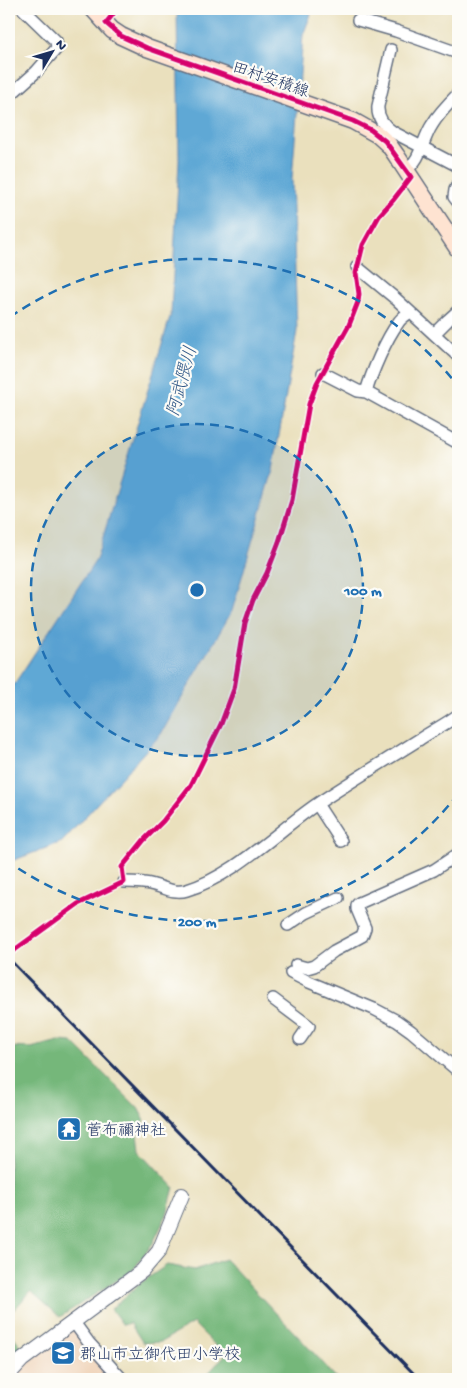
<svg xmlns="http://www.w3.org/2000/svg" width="467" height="1388" font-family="'Gochi Hand','Klee One',sans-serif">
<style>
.built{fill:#f0d5bc}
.forest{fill:#75b77a;stroke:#48736c}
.water{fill:#5ea8d5;stroke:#3c6c9a}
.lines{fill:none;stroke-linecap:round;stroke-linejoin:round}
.minor-casing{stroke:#636d7f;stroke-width:14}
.tertiary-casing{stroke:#636d7f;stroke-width:16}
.secondary-casing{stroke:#636d7f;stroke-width:19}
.minor{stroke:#fff;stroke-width:11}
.tertiary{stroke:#fff;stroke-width:14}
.secondary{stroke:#fee3d1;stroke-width:16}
.rail{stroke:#1b2f5e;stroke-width:3}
.cycleway-casing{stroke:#fdfcf7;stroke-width:8}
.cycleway{stroke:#d6006c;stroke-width:5}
.ring{fill:none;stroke:#1f6fb2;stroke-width:2.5;stroke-dasharray:9 6}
.labels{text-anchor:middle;stroke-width:4.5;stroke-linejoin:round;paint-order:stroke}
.street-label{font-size:16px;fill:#1b2f5e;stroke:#fdfcf7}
.poi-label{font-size:16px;fill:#1b2f5e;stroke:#fdfcf7;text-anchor:start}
.water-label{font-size:18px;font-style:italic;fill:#325988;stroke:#fdfcf7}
.centre{fill:#1f6fb2;stroke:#fdfcf7;stroke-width:2.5}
.ring-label{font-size:15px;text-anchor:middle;font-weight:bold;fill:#1f6fb2;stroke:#fdfcf7;stroke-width:4.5;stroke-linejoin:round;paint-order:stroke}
</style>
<rect width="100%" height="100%" fill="#fdfcf7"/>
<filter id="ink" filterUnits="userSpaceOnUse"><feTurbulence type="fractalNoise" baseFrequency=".02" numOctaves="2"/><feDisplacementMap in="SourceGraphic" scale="10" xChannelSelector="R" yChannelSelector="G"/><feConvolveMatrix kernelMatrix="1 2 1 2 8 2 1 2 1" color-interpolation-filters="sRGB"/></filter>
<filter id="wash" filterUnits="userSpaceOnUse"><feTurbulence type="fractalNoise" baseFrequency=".0096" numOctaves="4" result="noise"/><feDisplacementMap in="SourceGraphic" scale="20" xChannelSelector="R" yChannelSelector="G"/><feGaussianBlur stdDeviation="1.12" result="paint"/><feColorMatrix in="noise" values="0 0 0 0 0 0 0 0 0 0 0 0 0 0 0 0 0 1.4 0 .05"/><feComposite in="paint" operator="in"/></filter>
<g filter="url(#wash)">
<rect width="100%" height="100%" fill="#eae0bd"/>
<path class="built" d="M 81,1320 L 81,1345 L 112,1379 L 11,1379 L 26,1362 Z"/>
<path class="forest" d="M 59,1041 L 72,1042 L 138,1108 L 145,1121 L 137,1133 L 139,1150 L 174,1187 L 167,1214 L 153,1243 L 133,1270 L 60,1317 L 31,1291 L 9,1315 L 9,1047 L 31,1048 Z
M 225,1259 L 323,1363 L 337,1379 L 209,1379 L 206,1376 L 225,1355 L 193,1323 L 161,1342 L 143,1343 L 130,1323 L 123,1325 L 111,1309 L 142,1282 L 167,1265 L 195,1270 Z
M 9,1330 L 22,1348 L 9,1361 Z"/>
<path class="water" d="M 177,9 L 313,9 L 303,35 L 292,179 L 297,331 L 273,470 L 232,611 L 161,734 L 62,842 L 9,862 L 9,692 L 96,560 L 171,314 L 179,161 Z"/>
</g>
<g filter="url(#ink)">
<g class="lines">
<defs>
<path id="minor" d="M 358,20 L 396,31 L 458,53
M 391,50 L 378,106 C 377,117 384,126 393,132 L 458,166
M 9,96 L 36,72 L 57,48 L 56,41 L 23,9
M 406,169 C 421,161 423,138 432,125 C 439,113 449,103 458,94
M 458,184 L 455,190 L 454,197 L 458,202
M 357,267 L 396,299 L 434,334
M 458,311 L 448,320 L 434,334 L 458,356
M 323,373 L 358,391 L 366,392 L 458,443
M 366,392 C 372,372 386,339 398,323 C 401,318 406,315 410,312
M 317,804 L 341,841
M 124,882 C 135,882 144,882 154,885 C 165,888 175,894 187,890 C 234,876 276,832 317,804 C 350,782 385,761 420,739 C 432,731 446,724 458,715
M 288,925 L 306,913 L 338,898
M 296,965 L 307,968 L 314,966 L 334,951 L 362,936 L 365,928 L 357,909 L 357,905 L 359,903 L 434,870 L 458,854
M 291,973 L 309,982 L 374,1009 L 397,1021 L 411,1031 L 458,1071
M 273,999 L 309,1026 L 300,1039
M 73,1321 L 89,1343 L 122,1379"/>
<path id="tertiary" d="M 9,1374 L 22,1360 L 142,1271 L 159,1251 L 182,1195"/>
<path id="secondary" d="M 93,9 L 112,30 L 121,36 L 147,48 L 353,121 L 378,135 L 389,145 L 396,155 L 458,249"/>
</defs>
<use href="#minor" class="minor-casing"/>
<use href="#tertiary" class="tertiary-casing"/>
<use href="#secondary" class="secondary-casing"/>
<use href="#minor" class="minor"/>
<use href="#tertiary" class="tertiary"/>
<use href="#secondary" class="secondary"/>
<path class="rail" d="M 9,959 L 419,1379"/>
<defs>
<path id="cycleway" d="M 9,954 L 78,904 L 124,882 L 122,867 L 144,840 L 163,821 L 191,785 L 221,724 L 234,689 L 245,623 L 253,600 L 267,573 L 279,542 L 292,500 L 309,404 L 317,383 L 349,325 L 358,302 L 359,294 L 356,273 L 363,245 L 379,216 L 394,199 L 411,177 L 385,141 L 371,130 L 353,121 L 147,48 L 121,36 L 106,23 L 117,9"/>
</defs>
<use href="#cycleway" class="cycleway-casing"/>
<use href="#cycleway" class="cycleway"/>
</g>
</g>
<circle cx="197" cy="590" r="166" fill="#1f6fb2" fill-opacity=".12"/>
<g class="ring">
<circle cx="197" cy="590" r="166"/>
<path d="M458 794A331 331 0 0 1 10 863M10 317A331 331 0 0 1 458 386"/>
</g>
<defs>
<symbol id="temple-square" viewBox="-11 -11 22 22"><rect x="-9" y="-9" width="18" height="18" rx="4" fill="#1f6fb2" stroke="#fdfcf7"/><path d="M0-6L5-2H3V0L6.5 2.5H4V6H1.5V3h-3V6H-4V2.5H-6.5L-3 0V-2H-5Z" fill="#fff"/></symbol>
<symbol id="school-square" viewBox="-11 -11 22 22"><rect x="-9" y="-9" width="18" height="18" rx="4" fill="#1f6fb2" stroke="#fdfcf7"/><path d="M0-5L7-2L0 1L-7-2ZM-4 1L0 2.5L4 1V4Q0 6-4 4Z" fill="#fff"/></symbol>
</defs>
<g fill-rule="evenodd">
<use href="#temple-square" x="55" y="1115" width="28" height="28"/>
<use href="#school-square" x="49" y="1339" width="28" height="28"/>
</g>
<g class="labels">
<g class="street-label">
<text transform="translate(271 78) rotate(19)" y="6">田村安積線</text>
</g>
<g class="poi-label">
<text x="86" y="1135">菅布禰神社</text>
<text x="80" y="1359">郡山市立御代田小学校</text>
</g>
<g class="water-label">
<text transform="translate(181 381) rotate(-75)" y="6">阿武隈川</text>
</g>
</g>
<circle cx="197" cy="590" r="8" class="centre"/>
<g class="ring-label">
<text x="363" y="595">100 m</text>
<text x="197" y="926">200 m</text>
</g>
<rect width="467" height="1388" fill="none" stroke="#fdfcf7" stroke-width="30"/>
<g transform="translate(52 52) rotate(52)" stroke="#fdfcf7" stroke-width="4" paint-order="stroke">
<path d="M0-4L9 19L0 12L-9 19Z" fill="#1b2f5e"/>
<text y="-8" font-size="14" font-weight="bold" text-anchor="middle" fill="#1b2f5e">N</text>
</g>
</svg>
